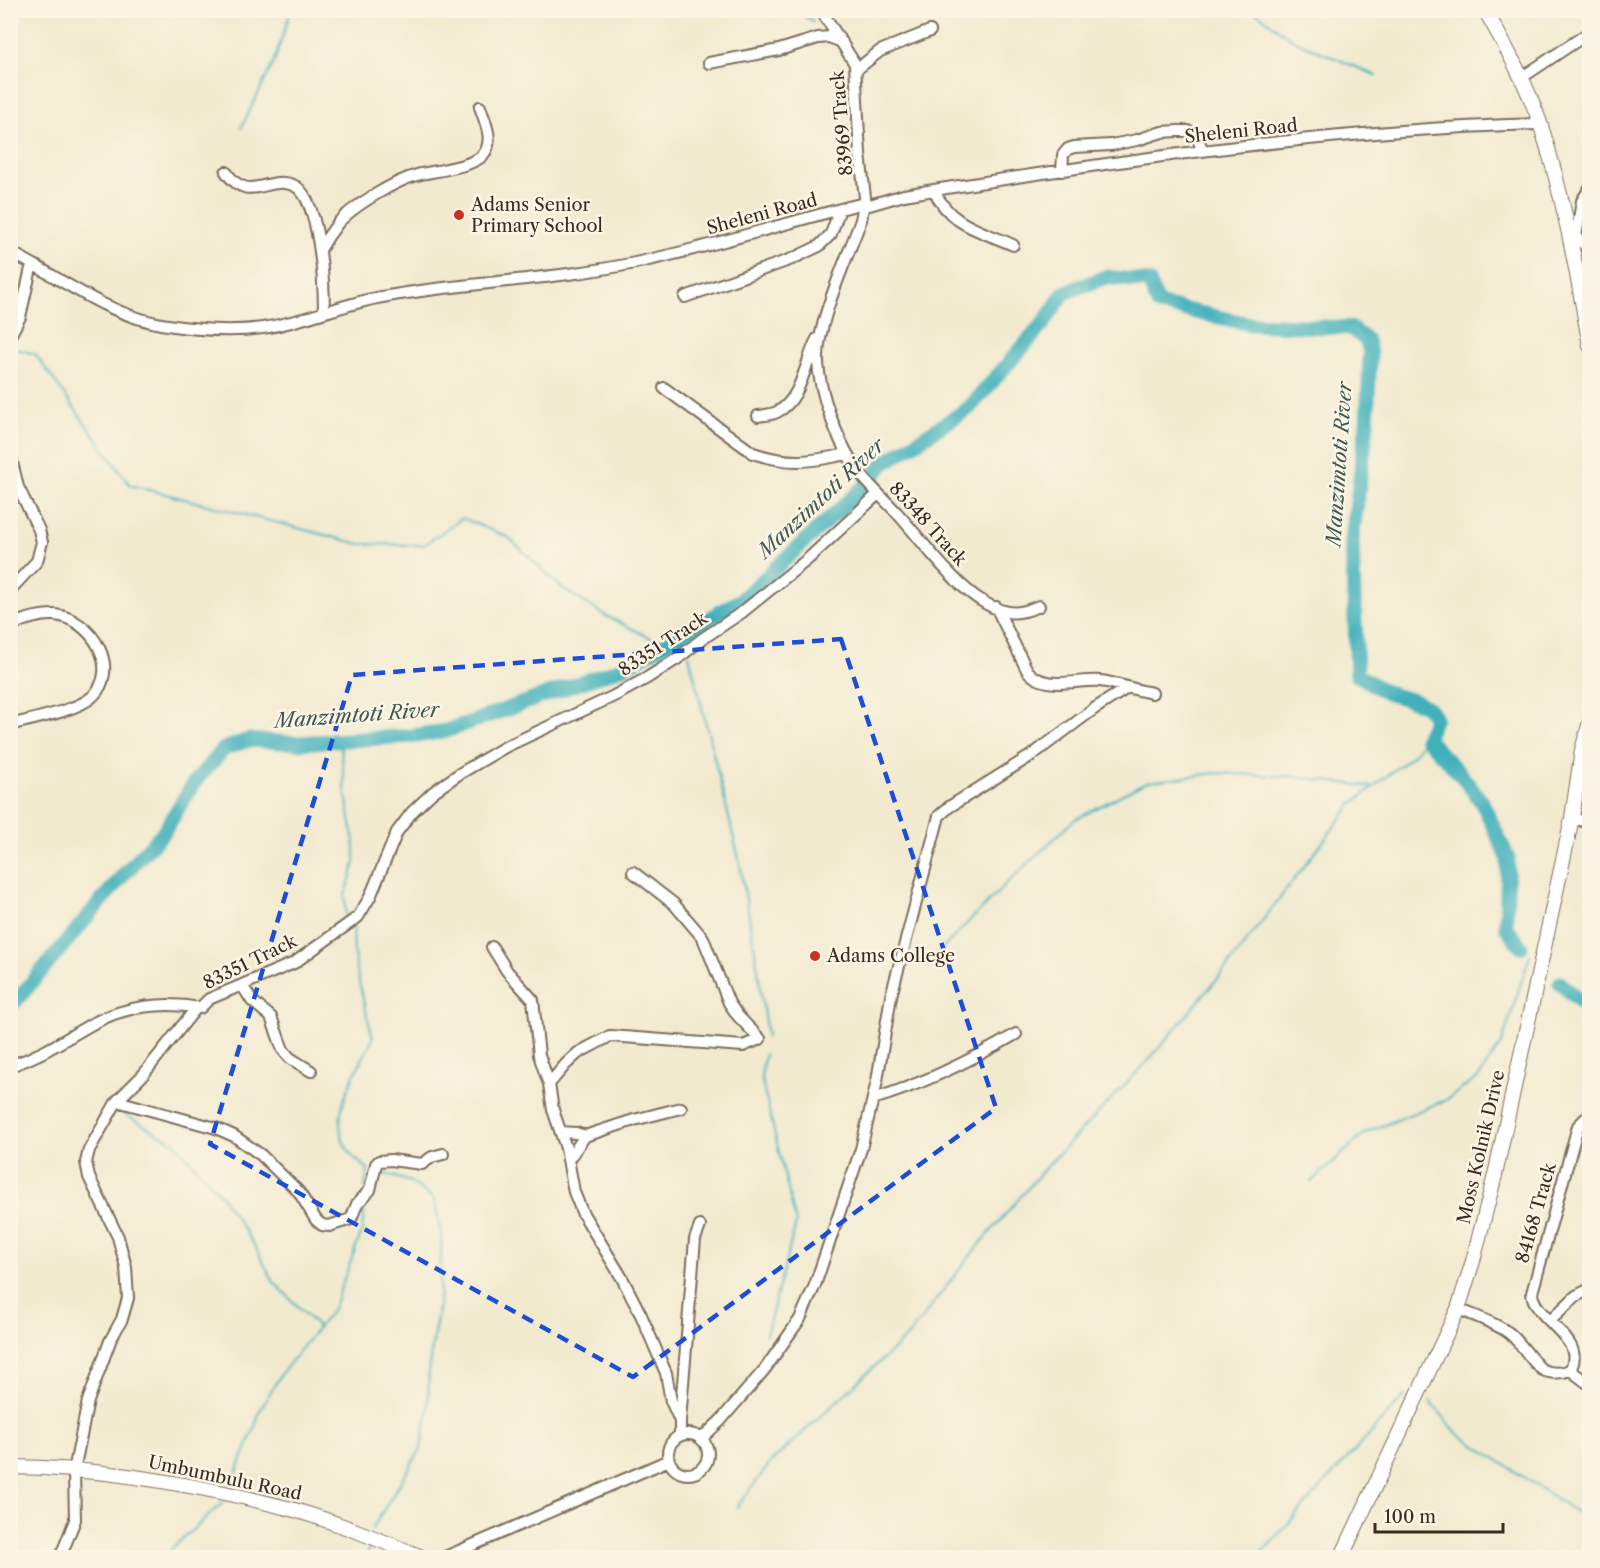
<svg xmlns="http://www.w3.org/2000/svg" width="1600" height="1568" font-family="'Libre Caslon Text',serif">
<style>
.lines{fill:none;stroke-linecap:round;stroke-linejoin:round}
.stream{stroke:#40b0bb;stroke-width:2}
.river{stroke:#40b0bb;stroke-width:15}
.minor-casing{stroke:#7b6d5c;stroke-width:14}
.major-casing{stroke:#7b6d5c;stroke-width:16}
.minor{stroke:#fff;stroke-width:10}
.major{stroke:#fff;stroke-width:14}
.marked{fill:none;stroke:#1d4ed8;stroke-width:4.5;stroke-dasharray:12 8;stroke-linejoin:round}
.poi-dot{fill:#c8321e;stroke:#fcf5e5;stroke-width:2}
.labels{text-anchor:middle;stroke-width:5;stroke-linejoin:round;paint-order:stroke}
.street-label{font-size:18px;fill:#3b2a1e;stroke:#fcf5e5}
.poi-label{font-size:18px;fill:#3b2a1e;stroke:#fcf5e5;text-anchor:start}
.water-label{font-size:20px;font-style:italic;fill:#3d5955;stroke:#fcf5e5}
</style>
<rect width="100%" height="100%" fill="#fcf5e5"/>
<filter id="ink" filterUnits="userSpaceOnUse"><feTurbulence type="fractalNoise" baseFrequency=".0167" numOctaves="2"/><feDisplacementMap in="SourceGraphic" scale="12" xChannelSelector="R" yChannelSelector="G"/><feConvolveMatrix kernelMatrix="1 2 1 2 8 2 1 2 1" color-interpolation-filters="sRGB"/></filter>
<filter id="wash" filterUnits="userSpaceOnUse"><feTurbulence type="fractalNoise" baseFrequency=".008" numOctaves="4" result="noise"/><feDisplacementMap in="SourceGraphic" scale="24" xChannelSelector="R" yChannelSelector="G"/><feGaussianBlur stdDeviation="1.35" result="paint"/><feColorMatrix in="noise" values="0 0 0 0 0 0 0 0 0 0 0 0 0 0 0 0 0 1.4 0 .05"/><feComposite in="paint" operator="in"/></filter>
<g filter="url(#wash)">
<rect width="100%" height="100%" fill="#f2eacf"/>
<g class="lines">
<path class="stream" d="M 793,10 L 813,21
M 1253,10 L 1293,40 L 1377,76
M 241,128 L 274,62 L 291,10
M 10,347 L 35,354 L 130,485 L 360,544 L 424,545 L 462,518 L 508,537 L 562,588 L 606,616 L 663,644
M 683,633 L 685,646
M 689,655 L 739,859 L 757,963 L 767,1037
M 340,740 L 345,789 L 355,848 L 355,863 L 345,896 L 346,917
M 354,925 C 350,958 365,1006 373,1038 C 358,1070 323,1119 350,1153 C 354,1159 362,1164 368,1169 L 365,1188
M 935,956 L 1007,883 L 1074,820 L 1146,782 L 1216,773 L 1295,777 L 1373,787
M 765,1054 L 761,1077 L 796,1223 L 766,1335
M 124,1114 L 175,1143 L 220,1194 L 253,1243 L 273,1281 L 319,1328
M 1311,1182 L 1365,1133 L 1446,1100 L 1479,1077 L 1502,1042 L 1530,955
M 1430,1401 L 1457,1433 L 1590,1521
M 230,1489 L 256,1424 L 259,1412 L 281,1374 L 333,1309 L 362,1231 L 365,1200
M 737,1507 L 771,1462 L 909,1335 L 970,1256 L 1046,1167 L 1149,1060 L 1223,972 L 1352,804 L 1412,756 L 1426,738
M 372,1529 L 421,1449 L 428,1409 L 429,1365 L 439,1304 L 442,1237 L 434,1199 L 411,1182 L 379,1172
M 166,1558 L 173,1547 L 224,1502
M 367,1558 L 370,1544
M 1257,1558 L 1405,1395"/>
<path class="river" d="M 1560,983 L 1590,1010
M 10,1008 L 125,873 L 163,833 L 195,781 L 224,749 L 248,740 L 296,743 L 411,736 L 446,731 L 624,667 L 741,600 L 865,486 L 883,464 L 969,408 L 1043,324 L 1064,293 L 1106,277 L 1149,282 L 1158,304 L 1250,324 L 1350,328 L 1367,340 L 1370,354 L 1367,423 L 1352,541 L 1357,675 C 1367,680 1376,687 1386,692 C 1402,700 1427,699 1435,718 L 1426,738 L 1462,776 L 1483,804 L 1508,858 L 1506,927 L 1521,947"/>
</g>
</g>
<g filter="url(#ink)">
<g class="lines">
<defs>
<path id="minor" d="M 821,10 L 855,64 L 860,154 L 866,206
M 709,63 L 779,50 L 818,38 L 829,37 L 842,42
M 856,70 L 880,51 L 930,31
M 1521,78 L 1590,32
M 1062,171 L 1063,155 L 1068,149 L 1074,147 L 1111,145 L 1137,140 L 1162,132 L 1178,131 L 1188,131 L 1196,135 L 1203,151
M 226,172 C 249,205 266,175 293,185 C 320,195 324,286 324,312
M 934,190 C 950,226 980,230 1013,245
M 864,203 L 861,220 C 847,259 816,323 818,363 C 820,394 836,436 852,462 C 864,482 882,496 897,513 C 926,544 965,604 1008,612 C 1019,614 1029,610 1039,606
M 1572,232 L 1590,251
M 1576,237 L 1582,201 L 1590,188
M 320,250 C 325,241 331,232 338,223 C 353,206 395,181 417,175 C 433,171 473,167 483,155 C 495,141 485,122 480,107
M 10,252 C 60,277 105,314 161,324 C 197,330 234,333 269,327 C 310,320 347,302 388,296 C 470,282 553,280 635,263 C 712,247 787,222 864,203 L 866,206 L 904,195 L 934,190 C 1135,158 1337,129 1541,124
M 685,297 L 792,259 L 819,246 L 831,234 L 840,209
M 10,336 L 20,317 L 32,264
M 664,388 L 753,453 C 789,465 810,462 847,454
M 758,416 C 764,415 771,415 777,412 C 802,400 805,361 817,339
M 10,454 L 18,487 L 39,530 L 42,542 L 37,561 L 10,590
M 996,607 L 1027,670 C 1043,692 1078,679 1100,681 C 1117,683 1135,690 1152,693
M 10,625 C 25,619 40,614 55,615 C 92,619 122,669 92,697 C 76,711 32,719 10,725
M 1572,818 L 1590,823
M 492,947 L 507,971 L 533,1000 L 539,1055 L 549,1084 L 553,1110 L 566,1148 L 574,1192 L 582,1212 L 622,1278 L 641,1315 L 666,1373 L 671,1401 L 680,1421 L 680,1436
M 242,985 L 252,1001 L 271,1017 L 283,1050 L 290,1058 L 311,1071
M 10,1066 C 43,1055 63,1040 92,1024 C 124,1006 164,1001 200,1008
M 549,1084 L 566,1064 L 578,1053 L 610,1036 L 743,1046 L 760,1039 L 738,1016 L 729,1003 L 703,938 L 674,904 L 633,872
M 873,1099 C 924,1084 970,1061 1016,1034
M 117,1101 L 216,1128 L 234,1136 L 261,1155 L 299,1192 L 316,1220 L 322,1225 L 329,1226 L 351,1219 L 357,1204 L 370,1190 L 376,1164 L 379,1161 L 391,1160 L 422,1164 L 432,1157 L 443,1154
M 561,1132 L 576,1133 L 585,1136
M 568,1160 L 585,1136 L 634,1120 L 681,1108
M 1458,1309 C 1475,1316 1494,1322 1509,1333 C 1520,1341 1535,1366 1543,1370 C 1551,1374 1563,1373 1570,1370
M 1550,1321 L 1576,1296 L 1590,1289
M 1570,1370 C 1588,1339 1534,1320 1532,1293 L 1578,1126 L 1590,1114
M 1570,1370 L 1590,1385
M 680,1420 L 695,1239 L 700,1226
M668 1454a20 20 0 1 1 40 0a20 20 0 1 1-40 0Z
M 701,1439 L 721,1420 L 765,1369 L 800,1319 L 815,1285 L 861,1149 L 877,1081 L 891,996 L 939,816 L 949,807 L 1032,755 L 1094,709 L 1127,688
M 60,1558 L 75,1520 L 74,1471 L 88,1401 L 110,1341 L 122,1319 L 128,1298 L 126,1267 L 118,1237 L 89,1177 L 86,1162 L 89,1150 L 117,1101 L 143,1075 L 197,1007 L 200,1008 L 209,999 L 294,963 L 358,917 L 370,897 L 397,832 L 412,812 L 433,792 L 459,774 L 505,747 L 614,696 L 647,678 L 677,659 L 702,639 L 741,613 L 808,559 L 878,494
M 443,1558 L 669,1460"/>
<path id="major" d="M 1485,10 C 1506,47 1528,86 1541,126 C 1564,197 1577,273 1590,346
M 10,1467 C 105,1468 200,1485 291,1509 C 336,1522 380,1540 424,1558
M 1341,1558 L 1458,1309 L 1473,1261 L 1495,1175 L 1572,818 L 1582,750 L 1590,722"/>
</defs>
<use href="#minor" class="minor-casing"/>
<use href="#major" class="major-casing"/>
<use href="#minor" class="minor"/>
<use href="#major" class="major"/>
</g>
</g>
<path class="marked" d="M 841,639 L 996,1108 L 633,1377 L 210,1144 L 352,675 Z"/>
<g class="poi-dot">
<circle cx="459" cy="215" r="6"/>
<circle cx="815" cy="956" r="6"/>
</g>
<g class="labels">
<g class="street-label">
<text transform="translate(842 123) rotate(-95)" y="6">83969 Track</text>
<text transform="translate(1241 131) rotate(-6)" y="6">Sheleni Road</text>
<text transform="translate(762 214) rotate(-15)" y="6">Sheleni Road</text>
<text transform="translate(928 524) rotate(48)" y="6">83348 Track</text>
<text transform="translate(663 644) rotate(-33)" y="6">83351 Track</text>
<text transform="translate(250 962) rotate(-26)" y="6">83351 Track</text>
<text transform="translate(1481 1147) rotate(-77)" y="6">Moss Kolnik Drive</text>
<text transform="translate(1536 1213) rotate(-74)" y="6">84168 Track</text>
<text transform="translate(225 1478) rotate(12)" y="6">Umbumbulu Road</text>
</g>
<g class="poi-label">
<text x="471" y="211">Adams Senior<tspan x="471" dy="21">Primary School</tspan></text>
<text x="827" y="962">Adams College</text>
</g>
<g class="water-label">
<text transform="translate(1339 464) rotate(-86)" y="7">Manzimtoti River</text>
<text transform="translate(821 498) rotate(-43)" y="7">Manzimtoti River</text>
<text transform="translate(357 715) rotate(-4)" y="7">Manzimtoti River</text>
</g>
</g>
<rect width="1600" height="1568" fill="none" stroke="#fcf5e5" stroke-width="36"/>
<path d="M1375 1523v9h128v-9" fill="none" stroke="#3b2a1e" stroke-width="3"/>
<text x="1384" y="1523" font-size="18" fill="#3b2a1e" stroke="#fcf5e5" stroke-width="4.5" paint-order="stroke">100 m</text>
</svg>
